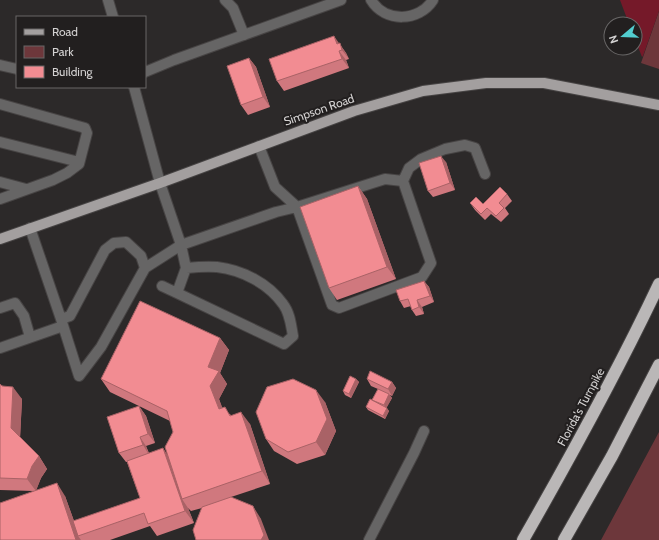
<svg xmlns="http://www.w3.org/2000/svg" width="659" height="540" font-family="Cabin,sans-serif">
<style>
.green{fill:#6d373b}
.water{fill:#751929}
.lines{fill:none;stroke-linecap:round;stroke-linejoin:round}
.minor-casing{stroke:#474444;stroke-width:12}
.major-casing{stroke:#474444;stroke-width:12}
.highway-casing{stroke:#474444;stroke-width:14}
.minor{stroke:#666565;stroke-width:10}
.major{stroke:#a39f9f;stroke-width:10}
.highway{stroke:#bab7b7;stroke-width:12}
.wall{fill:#d0787e}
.shaded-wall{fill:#a96266}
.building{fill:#f28c92;stroke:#a96266}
.labels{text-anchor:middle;stroke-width:4;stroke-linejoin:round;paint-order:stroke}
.street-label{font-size:12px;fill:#d4d2d2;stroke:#221f1f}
</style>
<rect width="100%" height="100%" fill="#2c2929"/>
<path class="green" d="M 659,11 L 659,69 L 641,63 Z
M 659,432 L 659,540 L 601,540 Z"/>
<path class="water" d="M 620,0 L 659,0 L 659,11 L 643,56 L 642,57 L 635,39 L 635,24 L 629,24 Z"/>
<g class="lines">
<defs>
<path id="minor" d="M 108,0 L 113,17
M 225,0 L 233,8 L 244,35
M 371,0 C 385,23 419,22 433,0
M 0,65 L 17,69
M 145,72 L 174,60 L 341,0
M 134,87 L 160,183 L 181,245 L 276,212 L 297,207 L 385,179 L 403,181 L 431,263 L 422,277 L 339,308 L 332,305 L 297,207 L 275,187 L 259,146
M 0,104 L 85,128 L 87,133 L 79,164 L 67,173 L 53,180 L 0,199
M 0,142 L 79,162
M 403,181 L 409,168 L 421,159 L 445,149 L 465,145 L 475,148 L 485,174
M 0,182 L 26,189
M 30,228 L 61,319
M 145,268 L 141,256 L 126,242 L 114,243 L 105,250 L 70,316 L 61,319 L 79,376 L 101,347 L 145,268 L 181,245 L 186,268 C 196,267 207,266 217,267 C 242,270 268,283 283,304 C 290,313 291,325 293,336 L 284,344 L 177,293 L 186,268
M 162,286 L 177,293
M 0,308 L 15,303 L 24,316 L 30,337
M 0,348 L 63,326
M 369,540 L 414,453 L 424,431"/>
<path id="major" d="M 0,239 L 160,183 L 354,111 L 423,91 L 486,83 L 544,83 L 659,105"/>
<path id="highway" d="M 523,540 C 571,456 618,371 659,284
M 564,540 L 612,456 L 659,365"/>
</defs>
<use href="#minor" class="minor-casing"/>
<use href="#major" class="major-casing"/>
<use href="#highway" class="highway-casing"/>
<use href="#minor" class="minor"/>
<use href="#major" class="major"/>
<use href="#highway" class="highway"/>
</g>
<path class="wall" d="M 339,43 L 346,53 L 349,59 L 346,60 L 349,68 L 284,91 L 277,81 Z
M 249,58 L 256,67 L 270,107 L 248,115 L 241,105 Z
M 446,162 L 455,190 L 433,197 L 428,191 Z
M 358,186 L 367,199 L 396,279 L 337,300 L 329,288 Z
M 507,194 L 512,201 L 505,208 L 509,214 L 501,222 L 491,214 L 485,220 L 475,210 L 470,203 L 483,204 Z
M 424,281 L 429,287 L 434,302 L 422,307 L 424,314 L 416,316 L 412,310 L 411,306 L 404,308 L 400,301 Z
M 220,338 L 229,350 L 220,373 L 227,384 L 219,399 L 222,408 L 231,415 L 250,424 L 270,484 L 231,497 L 261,519 L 202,508 L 191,511 L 188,508 L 194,523 L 157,536 L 150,526 L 110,540 L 81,540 L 81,539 L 81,540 L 0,540 L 34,491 L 0,490 L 0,384 L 22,399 L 20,437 L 39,456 L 47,469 L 41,478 L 36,490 L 65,496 L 74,521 L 140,498 L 127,462 L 126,462 L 119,453 L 139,406 L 146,416 L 155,443 L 146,446 L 149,453 L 167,454 L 173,432 L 170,421 L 110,392 L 101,379 Z
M 356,379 L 359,382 L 351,398 L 345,395 L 343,391 Z
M 367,379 L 392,382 L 396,388 L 392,396 L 388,394 L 389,394 L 392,398 L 386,408 L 389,411 L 385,419 L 368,410 L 366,407 L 374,402 L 372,400 L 378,389 L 371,386 Z
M 325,402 L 336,431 L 325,455 L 297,464 L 274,451 L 266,439 Z"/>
<path class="shaded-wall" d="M 334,36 L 346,53 L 349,59 L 337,44 Z
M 339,51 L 346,60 L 349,68 L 342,59 Z
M 249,58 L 256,67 L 270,107 L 263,97 Z
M 441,156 L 446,162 L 455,190 L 450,183 Z
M 358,186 L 367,199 L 396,279 L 387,267 Z
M 424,281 L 429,287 L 434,302 L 430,296 Z
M 417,300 L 422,307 L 424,314 L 419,307 Z
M 220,338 L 229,350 L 220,373 L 227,384 L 219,399 L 228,422 L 219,409 L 210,386 L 208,367 Z
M 356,379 L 359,382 L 351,398 L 349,394 Z
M 392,382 L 396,388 L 392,396 L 388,389 Z
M 13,387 L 22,399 L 20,440 L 11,428 Z
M 316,390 L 325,402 L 336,431 L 325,455 L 316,442 Z
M 389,394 L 392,398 L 386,409 L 384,405 Z
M 139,406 L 146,416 L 155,443 L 148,434 Z
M 387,408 L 389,411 L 385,419 L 383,416 Z
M 241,412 L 250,424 L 270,484 L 262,471 Z
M 140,437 L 146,446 L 149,455 L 143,445 Z
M 163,448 L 172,461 L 182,499 L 188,508 L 194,523 L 185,511 Z
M 39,456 L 47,469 L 41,478 L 36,491 L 27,479 L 32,466 Z
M 57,483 L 65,496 L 79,535 L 78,536 L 81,540 L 76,540 Z
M 253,506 L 261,519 L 269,540 L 261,540 Z"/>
<path class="building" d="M 334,36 L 337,44 L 340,43 L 342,50 L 339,51 L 342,59 L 277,81 L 269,59 Z
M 249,58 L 263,97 L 241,105 L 227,66 Z
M 441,156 L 450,183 L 428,191 L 419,163 Z
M 358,186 L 387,267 L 329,288 L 300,207 Z
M 500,187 L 507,194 L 499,203 L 504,208 L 496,216 L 487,208 L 481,214 L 470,203 L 476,197 L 483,204 Z
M 424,281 L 430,296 L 417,300 L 419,307 L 412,310 L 408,299 L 400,301 L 396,290 Z
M 140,301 L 220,338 L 208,367 L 219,371 L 210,386 L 219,409 L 225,407 L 230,416 L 241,412 L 262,471 L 182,499 L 165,447 L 173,432 L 167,411 L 101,379 Z
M 370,371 L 392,382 L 388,389 L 367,379 Z
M 350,376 L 356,379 L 349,394 L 343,391 Z
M 293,379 L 316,390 L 327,419 L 316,442 L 288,452 L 266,439 L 256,412 L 267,387 Z
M 0,384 L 2,386 L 13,387 L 11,428 L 39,456 L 32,466 L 27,479 L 0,478 Z
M 378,389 L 389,394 L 384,405 L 372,400 Z
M 370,399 L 387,408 L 383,416 L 366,407 Z
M 139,406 L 148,434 L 140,437 L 143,445 L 119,453 L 107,417 Z
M 163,448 L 185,511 L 148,524 L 144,513 L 78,536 L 73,521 L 140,498 L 127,461 Z
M 57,483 L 76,540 L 0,540 L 0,503 Z
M 231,497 L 253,506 L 264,535 L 261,540 L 196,540 L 193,530 L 202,507 Z"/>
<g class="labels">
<g class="street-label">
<text transform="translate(319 110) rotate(-19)" y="4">Simpson Road</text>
<text transform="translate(581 407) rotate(-62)" y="4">Florida's Turnpike</text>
</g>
</g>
<rect x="16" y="16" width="130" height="72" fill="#221f1f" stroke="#696767"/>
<rect x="24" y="29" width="20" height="6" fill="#a39f9f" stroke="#696767"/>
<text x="52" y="36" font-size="12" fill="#d4d2d2">Road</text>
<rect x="24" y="46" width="20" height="12" fill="#6d373b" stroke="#696767"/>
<text x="52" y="56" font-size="12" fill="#d4d2d2">Park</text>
<rect x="24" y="66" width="20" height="12" fill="#f28c92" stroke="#696767"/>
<text x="52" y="76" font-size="12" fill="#d4d2d2">Building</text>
<g transform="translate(623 36) rotate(251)"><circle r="19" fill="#221f1f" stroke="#696767"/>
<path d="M0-3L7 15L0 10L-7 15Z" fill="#52cdcf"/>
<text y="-6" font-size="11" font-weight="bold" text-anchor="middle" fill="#d4d2d2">N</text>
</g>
</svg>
